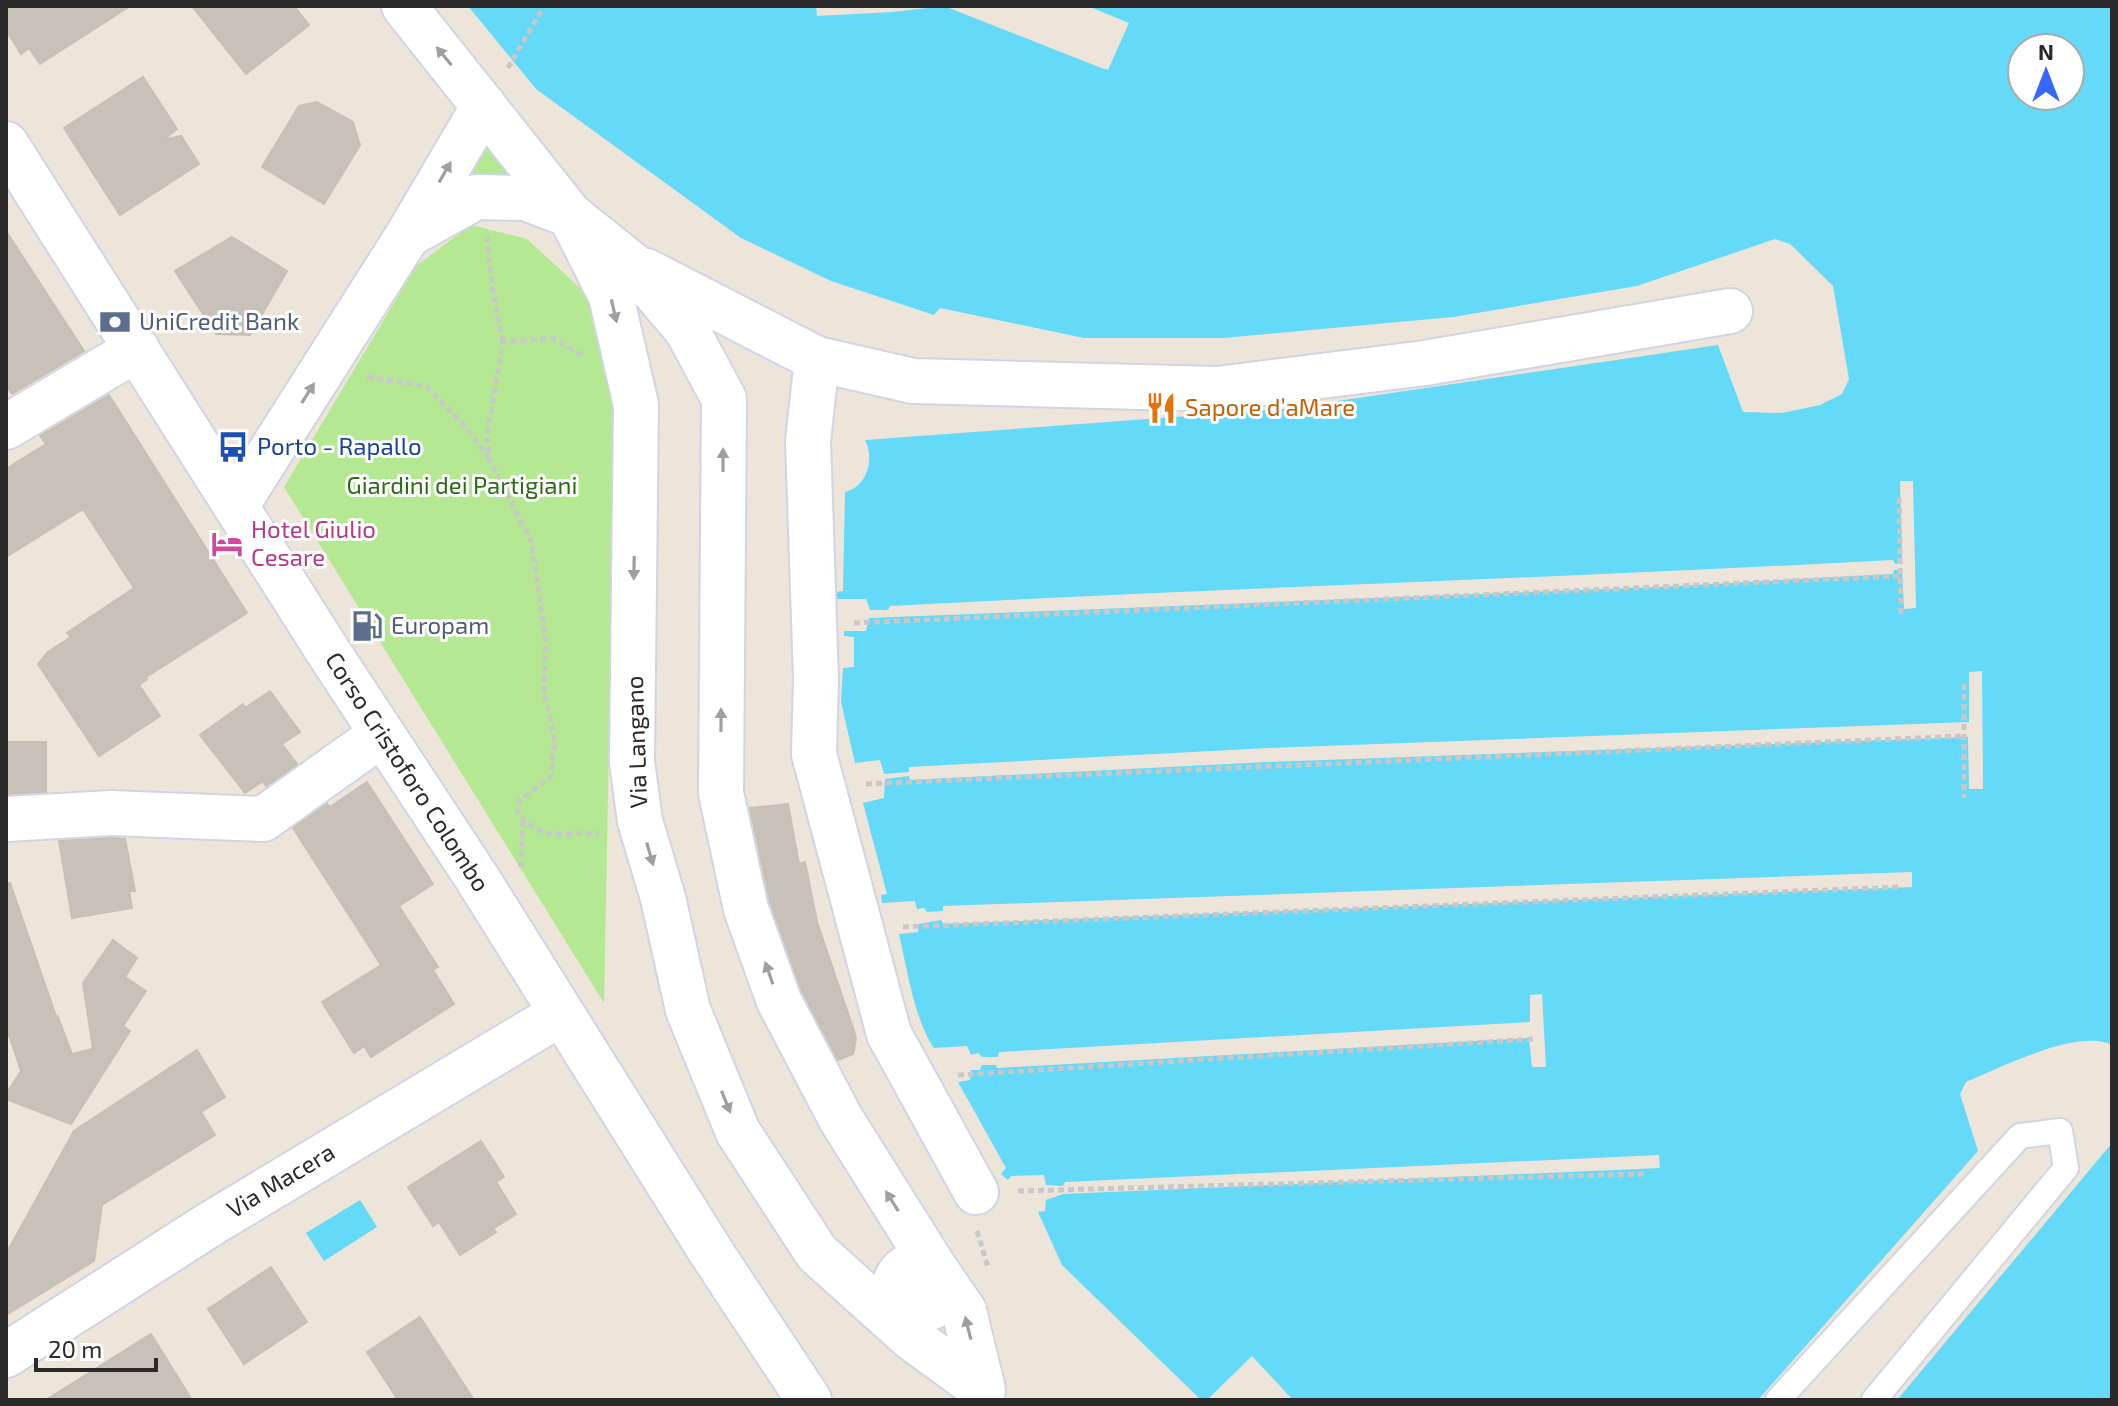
<svg xmlns="http://www.w3.org/2000/svg" width="2118" height="1406" font-family="'Exo 2',sans-serif">
<style>
.green{fill:#b5e892}
.water{fill:#65daf8;fill-rule:evenodd}
.pier{fill:#ede4da}
.building{fill:#c8c1ba;stroke:#c9c0b4;stroke-width:2}
.lines{fill:none;stroke-linecap:round;stroke-linejoin:round}
.lane-casing{stroke:#d0d5e4;stroke-width:28}
.street-casing{stroke:#d0d5e4;stroke-width:48}
.secondary-casing{stroke:#d0d5e4;stroke-width:48}
.path{stroke:#c8c8c8;stroke-width:5;stroke-dasharray:6 4;stroke-linecap:butt}
.lane{stroke:#fff;stroke-width:24}
.street{stroke:#fff;stroke-width:44}
.secondary{stroke:#fff;stroke-width:44}
.oneway{fill:#9f9f9f}
.labels{text-anchor:middle;stroke-width:6;stroke-linejoin:round;paint-order:stroke}
.service-label{font-size:24px;fill:#4e5e75;stroke:#fff;text-anchor:start}
.food-label{font-size:24px;fill:#c56008;stroke:#fff;text-anchor:start}
.transit-label{font-size:24px;fill:#164399;stroke:#fff;text-anchor:start}
.park-label{font-size:24px;fill:#2c6c14;stroke:#fff}
.hotel-label{font-size:24px;fill:#b23c85;stroke:#fff;text-anchor:start}
.street-label{font-size:24px;fill:#2a2a2a;stroke:#fff}
</style>
<rect width="100%" height="100%" fill="#ede4da"/>
<path class="green" d="M 484,133 L 531,183 L 455,183 Z
M 471,225 L 527,239 L 617,322 L 604,1003 L 284,487 L 416,266 Z"/>
<path class="water" d="M 468,6 L 816,6 L 817,16 L 893,12 L 944,6 L 1104,69 L 1126,24 L 1082,6 L 2112,6 L 2112,1045 C 2077,1028 2000,1068 1966,1082 L 1960,1094 L 1978,1151 L 1758,1400 L 1293,1400 L 1252,1356 L 1207,1400 L 1201,1400 L 1062,1265 L 1038,1212 L 1045,1211 L 1046,1200 L 1063,1194 L 1660,1168 L 1659,1155 L 1065,1182 L 1063,1186 L 1046,1185 L 1044,1175 L 1011,1176 L 1008,1180 L 1001,1174 L 1006,1168 L 958,1082 L 970,1080 L 971,1070 L 980,1070 L 982,1065 L 996,1065 L 997,1068 L 1529,1038 L 1532,1067 L 1546,1067 L 1542,994 L 1530,995 L 1530,1022 L 999,1052 L 998,1057 L 982,1057 L 978,1053 L 971,1055 L 967,1046 L 934,1048 C 914,1019 907,968 899,934 L 918,932 L 919,924 L 941,920 L 943,924 L 1912,887 L 1912,872 L 943,906 L 943,911 L 927,912 L 924,908 L 917,909 L 915,901 L 882,903 L 881,895 L 887,894 L 863,803 L 884,798 L 885,779 L 909,776 L 910,780 L 1268,762 L 1968,737 L 1969,789 L 1983,789 L 1982,671 L 1969,672 L 1969,722 L 1269,748 L 909,767 L 909,772 L 884,774 L 880,760 L 855,763 L 841,702 L 843,668 L 854,667 L 854,637 L 844,636 L 844,631 L 866,631 L 869,618 L 1658,587 L 1893,574 L 1894,570 L 1902,570 L 1904,609 L 1916,608 L 1913,481 L 1900,481 L 1902,562 L 1895,564 L 1893,560 C 1559,578 1224,588 890,606 L 888,610 L 870,610 L 866,599 L 834,599 L 835,592 L 843,591 L 845,492 C 867,487 875,459 865,440 L 1283,409 L 1718,345 L 1743,412 L 1782,413 L 1820,405 L 1842,394 L 1849,379 L 1833,286 L 1790,244 L 1775,239 L 1637,286 L 1453,317 L 1224,338 L 1084,338 L 940,308 L 934,315 L 831,281 L 741,238 L 536,89 ZM 2022,48 L 2070,48 L 2070,96 L 2022,96 Z
M 2112,1143 L 2112,1400 L 1897,1400 Z
M 360,1200 L 377,1227 L 324,1261 L 306,1233 Z"/>
<path class="pier" d="M 952,6 L 1103,64 L 1121,26 L 1080,10 L 1078,6 L 1088,6 L 1129,23 L 1108,70 Z"/>
<path class="building" d="M 6,6 L 130,6 L 40,64 L 29,48 L 21,54 L 6,30 Z
M 192,6 L 294,6 L 309,25 L 246,74 Z
M 143,77 L 177,129 L 163,140 L 181,136 L 199,164 L 120,215 L 64,128 Z
M 317,102 L 353,122 L 360,145 L 324,204 L 262,167 L 299,106 Z
M 6,231 L 84,351 L 12,394 L 6,384 Z
M 232,237 L 287,271 L 250,335 L 216,334 L 175,271 Z
M 109,395 L 247,613 L 146,677 L 147,679 L 139,685 L 160,716 L 99,756 L 38,664 L 48,652 L 71,637 L 67,633 L 134,588 L 83,509 L 6,557 L 6,469 L 46,444 L 40,436 Z
M 270,691 L 300,732 L 282,744 L 297,764 L 266,786 L 263,781 L 245,793 L 200,735 L 243,704 L 245,708 Z
M 6,742 L 46,742 L 46,792 L 6,794 Z
M 367,782 L 433,884 L 399,906 L 438,967 L 433,970 L 454,1004 L 371,1057 L 364,1046 L 354,1053 L 322,1002 L 381,965 L 293,828 L 327,804 L 330,807 Z
M 788,804 L 799,864 L 805,862 L 817,922 L 854,1031 L 856,1039 L 853,1054 L 838,1060 L 802,991 L 770,902 L 750,808 Z
M 111,838 L 125,839 L 135,891 L 129,891 L 132,908 L 72,918 L 59,841 Z
M 6,883 L 10,883 L 57,1019 L 58,1017 L 72,1054 L 93,1049 L 83,983 L 113,940 L 137,958 L 125,977 L 146,991 L 123,1026 L 130,1031 L 71,1124 L 6,1099 L 6,1094 L 21,1071 L 6,1026 Z
M 197,1050 L 225,1097 L 201,1112 L 215,1135 L 102,1205 L 94,1261 L 6,1315 L 6,1254 L 74,1131 Z
M 481,1141 L 504,1177 L 496,1182 L 516,1214 L 493,1229 L 496,1232 L 460,1255 L 439,1222 L 433,1226 L 408,1187 Z
M 271,1267 L 307,1322 L 244,1364 L 208,1309 Z
M 420,1317 L 474,1400 L 398,1400 L 367,1352 Z
M 151,1334 L 192,1400 L 46,1400 Z"/>
<g class="lines">
<defs>
<path id="lane" d="M 1778,1400 L 2020,1136 L 2060,1131 L 2066,1168 L 1874,1400"/>
<path id="street" d="M 404,6 L 570,215 L 630,263 L 687,330 L 724,399 L 721,793 L 746,909 L 779,1001 L 841,1119 L 942,1280 C 949,1334 870,1302 903,1270 C 912,1262 923,1262 933,1267
M 408,235 L 476,197 L 525,198 L 570,215 L 611,296 L 636,405 L 632,762 L 640,821 L 663,898 L 688,1010 L 738,1132 L 817,1253 L 913,1339 L 983,1390
M 646,271 L 817,359 L 913,381 L 1217,389 L 1425,363 L 1730,311
M 817,359 L 808,441 L 816,679 L 814,754 L 889,1034 L 976,1192
M 6,427 L 137,349
M 236,506 L 408,235 L 484,106
M 7,819 L 111,813 L 263,819 L 382,734
M 938,1273 L 964,1311 L 983,1390
M 6,1355 L 212,1223 L 560,1014"/>
<path id="secondary" d="M 6,144 L 329,653 L 477,878 L 713,1255 L 809,1400"/>
</defs>
<use href="#lane" class="lane-casing"/>
<use href="#street" class="street-casing"/>
<use href="#secondary" class="secondary-casing"/>
<path class="path" d="M 508,68 L 544,6
M 487,237 L 493,293 L 503,342
M 582,355 L 552,338 L 503,342 L 487,435 L 490,461 L 531,540 L 546,641 L 544,690 L 555,742 L 550,778 L 520,799 L 517,811 C 537,842 566,833 599,833
M 367,377 L 426,386 L 465,426 L 490,460
M 1899,498 L 1901,615
M 854,623 L 1901,576
M 1964,684 L 1964,798
M 866,784 L 1963,736
M 521,867 L 523,821
M 903,927 L 1901,887
M 958,1075 L 1533,1039
M 1018,1191 L 1644,1174
M 977,1231 L 988,1267"/>
<use href="#lane" class="lane"/>
<use href="#street" class="street"/>
<use href="#secondary" class="secondary"/>
</g>
<defs><path id="oneway-solid" d="M-6-.8H1V-3.2L6.5 0L1 3.2V.8H-6Z" transform="scale(2)"/></defs>
<g class="oneway">
<use href="#oneway-solid" transform="translate(444 56) rotate(-129)"/>
<use href="#oneway-solid" transform="translate(445 172) rotate(-60)"/>
<use href="#oneway-solid" transform="translate(614 311) rotate(77)"/>
<use href="#oneway-solid" transform="translate(308 393) rotate(-58)"/>
<use href="#oneway-solid" transform="translate(723 460) rotate(-90)"/>
<use href="#oneway-solid" transform="translate(634 568) rotate(91)"/>
<use href="#oneway-solid" transform="translate(721 720) rotate(-90)"/>
<use href="#oneway-solid" transform="translate(650 854) rotate(74)"/>
<use href="#oneway-solid" transform="translate(769 973) rotate(-109)"/>
<use href="#oneway-solid" transform="translate(726 1102) rotate(68)"/>
<use href="#oneway-solid" transform="translate(892 1201) rotate(-122)"/>
<use href="#oneway-solid" transform="translate(968 1328) rotate(-104)"/>
</g>
<defs>
<symbol id="bank-bare" viewBox="-9 -9 18 18"><path d="M-6-4H6V4H-6ZM0-2.3a2.3 2.3 0 1 0 0 4.6a2.3 2.3 0 1 0 0-4.6Z" fill="#5c6f8a" stroke="#fff" stroke-width="2.5" paint-order="stroke"/></symbol>
<symbol id="restaurant-bare" viewBox="-9 -9 18 18"><path d="M-5-6h1v4h1v-4h1v4h1v-4h1v5L-1.5 .5V6h-2V.5L-5-1ZM5-6V6H3V1.5H1.5Q1.5-4 5-6Z" fill="#e8710a" stroke="#fff" stroke-width="2.5" paint-order="stroke"/></symbol>
<symbol id="bus-bare" viewBox="-9 -9 18 18"><path d="M-5-6H5V4H4V6H2V4H-2V6H-4V4H-5ZM-3.5-4V0h7V-4ZM-3.5 1.2v1.5H-2V1.2ZM2 1.2v1.5H3.5V1.2Z" fill="#1a4fb4" stroke="#fff" stroke-width="2.5" paint-order="stroke"/></symbol>
<symbol id="hotel-bare" viewBox="-9 -9 18 18"><path d="M-6-4.5h1.5V1H6V5H4.5V3h-9V5H-6ZM-4 0a1.8 1.8 0 1 1 3.6 0ZM.5 0V-2.5h3Q6-2.5 6 0Z" fill="#d1479c" stroke="#fff" stroke-width="2.5" paint-order="stroke"/></symbol>
<symbol id="fuel-bare" viewBox="-9 -9 18 18"><path d="M-5.5-6h7V0h2V4h1.3V-2.5L3-4.5l.8-.8L6-3V5H2.5V1h-1V6h-7ZM-4.2-4.7v3.2H.2V-4.7Z" fill="#5c6f8a" stroke="#fff" stroke-width="2.5" paint-order="stroke"/></symbol>
</defs>
<g fill-rule="evenodd">
<use href="#bank-bare" x="93" y="300" width="44" height="44"/>
<use href="#restaurant-bare" x="1139" y="386" width="44" height="44"/>
<use href="#bus-bare" x="211" y="425" width="44" height="44"/>
<use href="#hotel-bare" x="205" y="522" width="44" height="44"/>
<use href="#fuel-bare" x="345" y="604" width="44" height="44"/>
</g>
<g class="labels">
<g class="service-label">
<text x="139" y="330">UniCredit Bank</text>
<text x="391" y="634">Europam</text>
</g>
<g class="food-label">
<text x="1185" y="416">Sapore d’aMare</text>
</g>
<g class="transit-label">
<text x="257" y="455">Porto - Rapallo</text>
</g>
<g class="park-label">
<text x="462" y="494">Giardini dei Partigiani</text>
</g>
<g class="hotel-label">
<text x="251" y="538">Hotel Giulio<tspan x="251" dy="28">Cesare</tspan></text>
</g>
<g class="street-label">
<text transform="translate(637 742) rotate(-92)" y="8">Via Langano</text>
<text transform="translate(407 772) rotate(57)" y="8">Corso Cristoforo Colombo</text>
<text transform="translate(281 1181) rotate(-31)" y="8">Via Macera</text>
</g>
</g>
<rect width="2118" height="1406" fill="none" stroke="#2a2a2a" stroke-width="16"/>
<g transform="translate(2046 72)"><circle r="38" fill="#ffffff" stroke="#aaaaaa" stroke-width="2"/>
<path d="M0-6L14 30L0 20L-14 30Z" fill="#3667ff"/>
<text y="-12" font-size="22" font-weight="bold" text-anchor="middle" fill="#2a2a2a">N</text>
</g>
<path d="M36 1358v12h120v-12" fill="none" stroke="#2a2a2a" stroke-width="4"/>
<text x="48" y="1358" font-size="24" fill="#2a2a2a" stroke="#ffffff" stroke-width="6" paint-order="stroke">20 m</text>
</svg>
